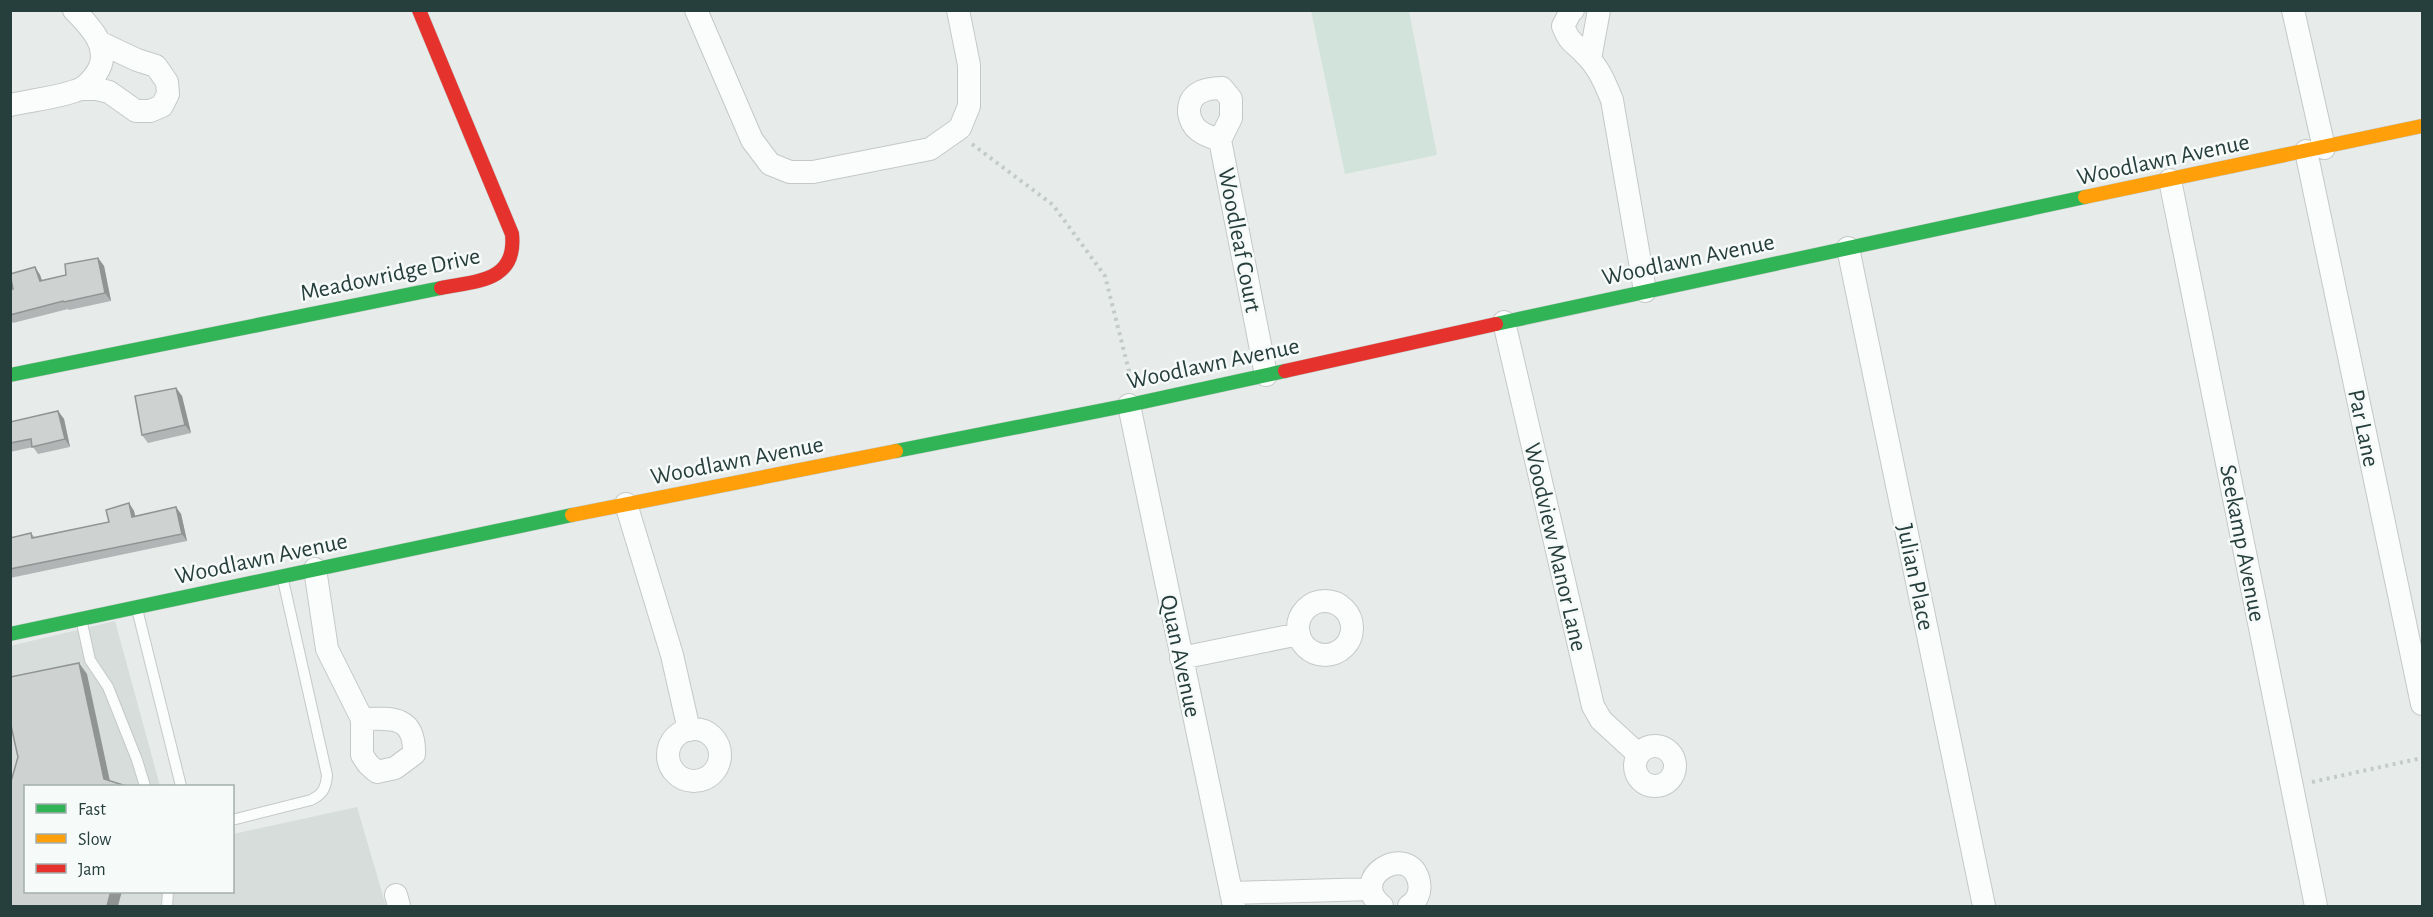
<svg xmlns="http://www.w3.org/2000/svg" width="2433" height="917" font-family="'Alegreya Sans',sans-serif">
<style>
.built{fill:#d6dddb}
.green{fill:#d2e3db}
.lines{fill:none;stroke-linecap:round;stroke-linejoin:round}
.lane-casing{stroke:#c4c9c7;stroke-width:12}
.street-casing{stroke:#c4c9c7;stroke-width:24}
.fast-casing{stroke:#c4cac9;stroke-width:15}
.slow-casing{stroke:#c4cac9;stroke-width:15}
.jam-casing{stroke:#c4cac9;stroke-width:15}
.path{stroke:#c3cbca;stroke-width:4;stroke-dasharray:3 4.5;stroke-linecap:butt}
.lane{stroke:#fbfcfc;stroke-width:10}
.street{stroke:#fbfcfc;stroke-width:22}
.fast{stroke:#30b455;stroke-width:14}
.slow{stroke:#ff9f0a;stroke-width:14}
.jam{stroke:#e5322d;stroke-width:14}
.wall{fill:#b1b5b5}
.shaded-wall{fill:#909493}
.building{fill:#ced3d2;stroke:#909493;stroke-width:1.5}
.labels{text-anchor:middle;stroke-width:5;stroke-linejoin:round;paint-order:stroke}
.street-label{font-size:24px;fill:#263e3c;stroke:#f6faf9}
</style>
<rect width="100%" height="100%" fill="#e7ecea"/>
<path class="built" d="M 115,621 L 160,786 L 26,786 L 26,892 L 232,892 L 233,834 L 357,807 L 386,906 L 11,906 L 10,646 Z"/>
<path class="green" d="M 1311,11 L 1409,11 L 1437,155 L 1345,174 Z"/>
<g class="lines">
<defs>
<path id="lane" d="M 137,609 L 181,786
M 82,623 L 90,660 L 108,687 L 137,760 L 145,786
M 232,820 L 311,800 C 323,794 326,788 327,775 L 283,580
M 167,906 L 168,892"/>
<path id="street" d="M 696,10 L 752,140 L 770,164 L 790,172 L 813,172 L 930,149 L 960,128 L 969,106 L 969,65 L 958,10
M 1573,10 L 1571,11 L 1563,26 C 1570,44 1574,42 1586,55 C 1599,68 1605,83 1612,100 L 1645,291
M 2293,10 L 2324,148
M 1590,59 L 1599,10
M 81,89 L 97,89 L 109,92 L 136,111 L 150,111 L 162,106 L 168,94 L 167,82 L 156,66 L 137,60 L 101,43
M 10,105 C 32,100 55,98 75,91 C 85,88 90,82 96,74 C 113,50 91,27 74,10
M 1220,140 L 1231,118 L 1231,99 L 1222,88 C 1205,88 1188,93 1189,113 C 1190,119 1193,126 1198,130 C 1204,135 1213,138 1220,140 L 1266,375
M 2306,151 L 2422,704
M 2170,180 L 2316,906
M 1848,248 L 1984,906
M 1504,322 L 1593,706 L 1601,720 L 1638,754
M 1129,405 L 1234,906
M 626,504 L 672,655 L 689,730
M 315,569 L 327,649 L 362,719 L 362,755 L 368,764 L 377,772 L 395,768 L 414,754 C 415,716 393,718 362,719
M1298 628a27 27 0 1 1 54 0a27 27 0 1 1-54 0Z
M 1181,658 L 1299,634
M668 755a26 26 0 1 1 52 0a26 26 0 1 1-52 0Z
M1635 766a20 20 0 1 1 40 0a20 20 0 1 1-40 0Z
M 1231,893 L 1371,889
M 396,895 L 399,906
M 1382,906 C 1346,878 1410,840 1419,882 C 1421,892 1417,901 1409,906"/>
<path id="fast" d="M 1496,324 L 2085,197
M 10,375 L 441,288
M 896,451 L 1129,405 L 1285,371
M 10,634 L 572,515"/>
<path id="slow" d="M 2085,197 L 2422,126
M 572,515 L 896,451"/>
<path id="jam" d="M 419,10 L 512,234 C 517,282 476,281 441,288
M 1285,371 L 1496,324"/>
</defs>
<use href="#lane" class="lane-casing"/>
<use href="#street" class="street-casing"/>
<use href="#fast" class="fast-casing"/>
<use href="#slow" class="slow-casing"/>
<use href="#jam" class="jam-casing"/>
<path class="path" d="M 972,144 L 1053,205 L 1105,276 L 1131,379
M 2312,782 L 2422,758"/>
<use href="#lane" class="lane"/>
<use href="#street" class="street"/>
<use href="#fast" class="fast"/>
<use href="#slow" class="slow"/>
<use href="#jam" class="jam"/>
</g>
<path class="wall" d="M 98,258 L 104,266 L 111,301 L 69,310 L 68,309 L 13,323 L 10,319 L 10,289 L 13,289 L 35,267 L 40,275 L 42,281 L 66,275 Z
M 176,388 L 182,396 L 191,433 L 148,443 L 142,435 Z
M 58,411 L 64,419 L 70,447 L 38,454 L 33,447 L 10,452 L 10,422 Z
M 129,503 L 134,511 L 135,516 L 176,507 L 181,514 L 187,541 L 10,578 L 10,538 L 31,533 L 35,538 L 109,522 Z"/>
<path class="shaded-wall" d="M 98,258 L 104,266 L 111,301 L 105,293 Z
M 35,267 L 40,275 L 45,289 L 40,281 Z
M 176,388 L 182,396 L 191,433 L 185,425 Z
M 58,411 L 64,419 L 70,447 L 65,439 Z
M 129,503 L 134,511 L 137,525 L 132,517 Z
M 176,507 L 181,514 L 187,541 L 182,534 Z
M 79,663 L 87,674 L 111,786 L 104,779 Z
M 111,891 L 122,891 L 118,906 L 107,906 Z"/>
<path class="building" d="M 98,258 L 105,293 L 64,302 L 63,301 L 10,315 L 10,289 L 13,289 L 10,274 L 35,267 L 40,281 L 66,275 L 65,264 Z
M 176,388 L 185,425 L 142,435 L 135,396 Z
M 58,411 L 65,439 L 32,447 L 31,439 L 10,443 L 10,422 Z
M 129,503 L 132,517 L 176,507 L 182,534 L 10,569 L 10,538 L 31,533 L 32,538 L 109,522 L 106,510 Z
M 79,663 L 104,779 L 126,786 L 26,786 L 26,891 L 111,891 L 107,906 L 10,906 L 10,785 L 18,757 L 10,721 L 10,677 Z"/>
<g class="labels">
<g class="street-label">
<text transform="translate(2163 159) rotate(-12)" y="8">Woodlawn Avenue</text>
<text transform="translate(1240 240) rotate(79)" y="8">Woodleaf Court</text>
<text transform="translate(1688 259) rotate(-12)" y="8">Woodlawn Avenue</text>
<text transform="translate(390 274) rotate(-12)" y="8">Meadowridge Drive</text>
<text transform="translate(1213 363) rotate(-12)" y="8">Woodlawn Avenue</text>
<text transform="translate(2364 428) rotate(78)" y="8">Par Lane</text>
<text transform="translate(737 460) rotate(-11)" y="8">Woodlawn Avenue</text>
<text transform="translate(2243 543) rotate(79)" y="8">Seekamp Avenue</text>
<text transform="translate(1556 547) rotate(77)" y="8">Woodview Manor Lane</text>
<text transform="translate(261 558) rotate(-12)" y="8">Woodlawn Avenue</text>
<text transform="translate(1916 577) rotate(78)" y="8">Julian Place</text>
<text transform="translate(1181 656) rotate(78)" y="8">Quan Avenue</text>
</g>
</g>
<rect width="2433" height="917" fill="none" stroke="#263e3c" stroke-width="24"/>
<rect x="24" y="785" width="210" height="108" fill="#f6faf9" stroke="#a3afad" stroke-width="1.5"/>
<rect x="36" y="804" width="30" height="9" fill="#30b455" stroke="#a3afad" stroke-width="1.5"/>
<text x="78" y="815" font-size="18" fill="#263e3c">Fast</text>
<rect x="36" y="834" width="30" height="9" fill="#ff9f0a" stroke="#a3afad" stroke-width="1.5"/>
<text x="78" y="845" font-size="18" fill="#263e3c">Slow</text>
<rect x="36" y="864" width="30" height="9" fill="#e5322d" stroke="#a3afad" stroke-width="1.5"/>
<text x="78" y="875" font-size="18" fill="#263e3c">Jam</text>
</svg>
